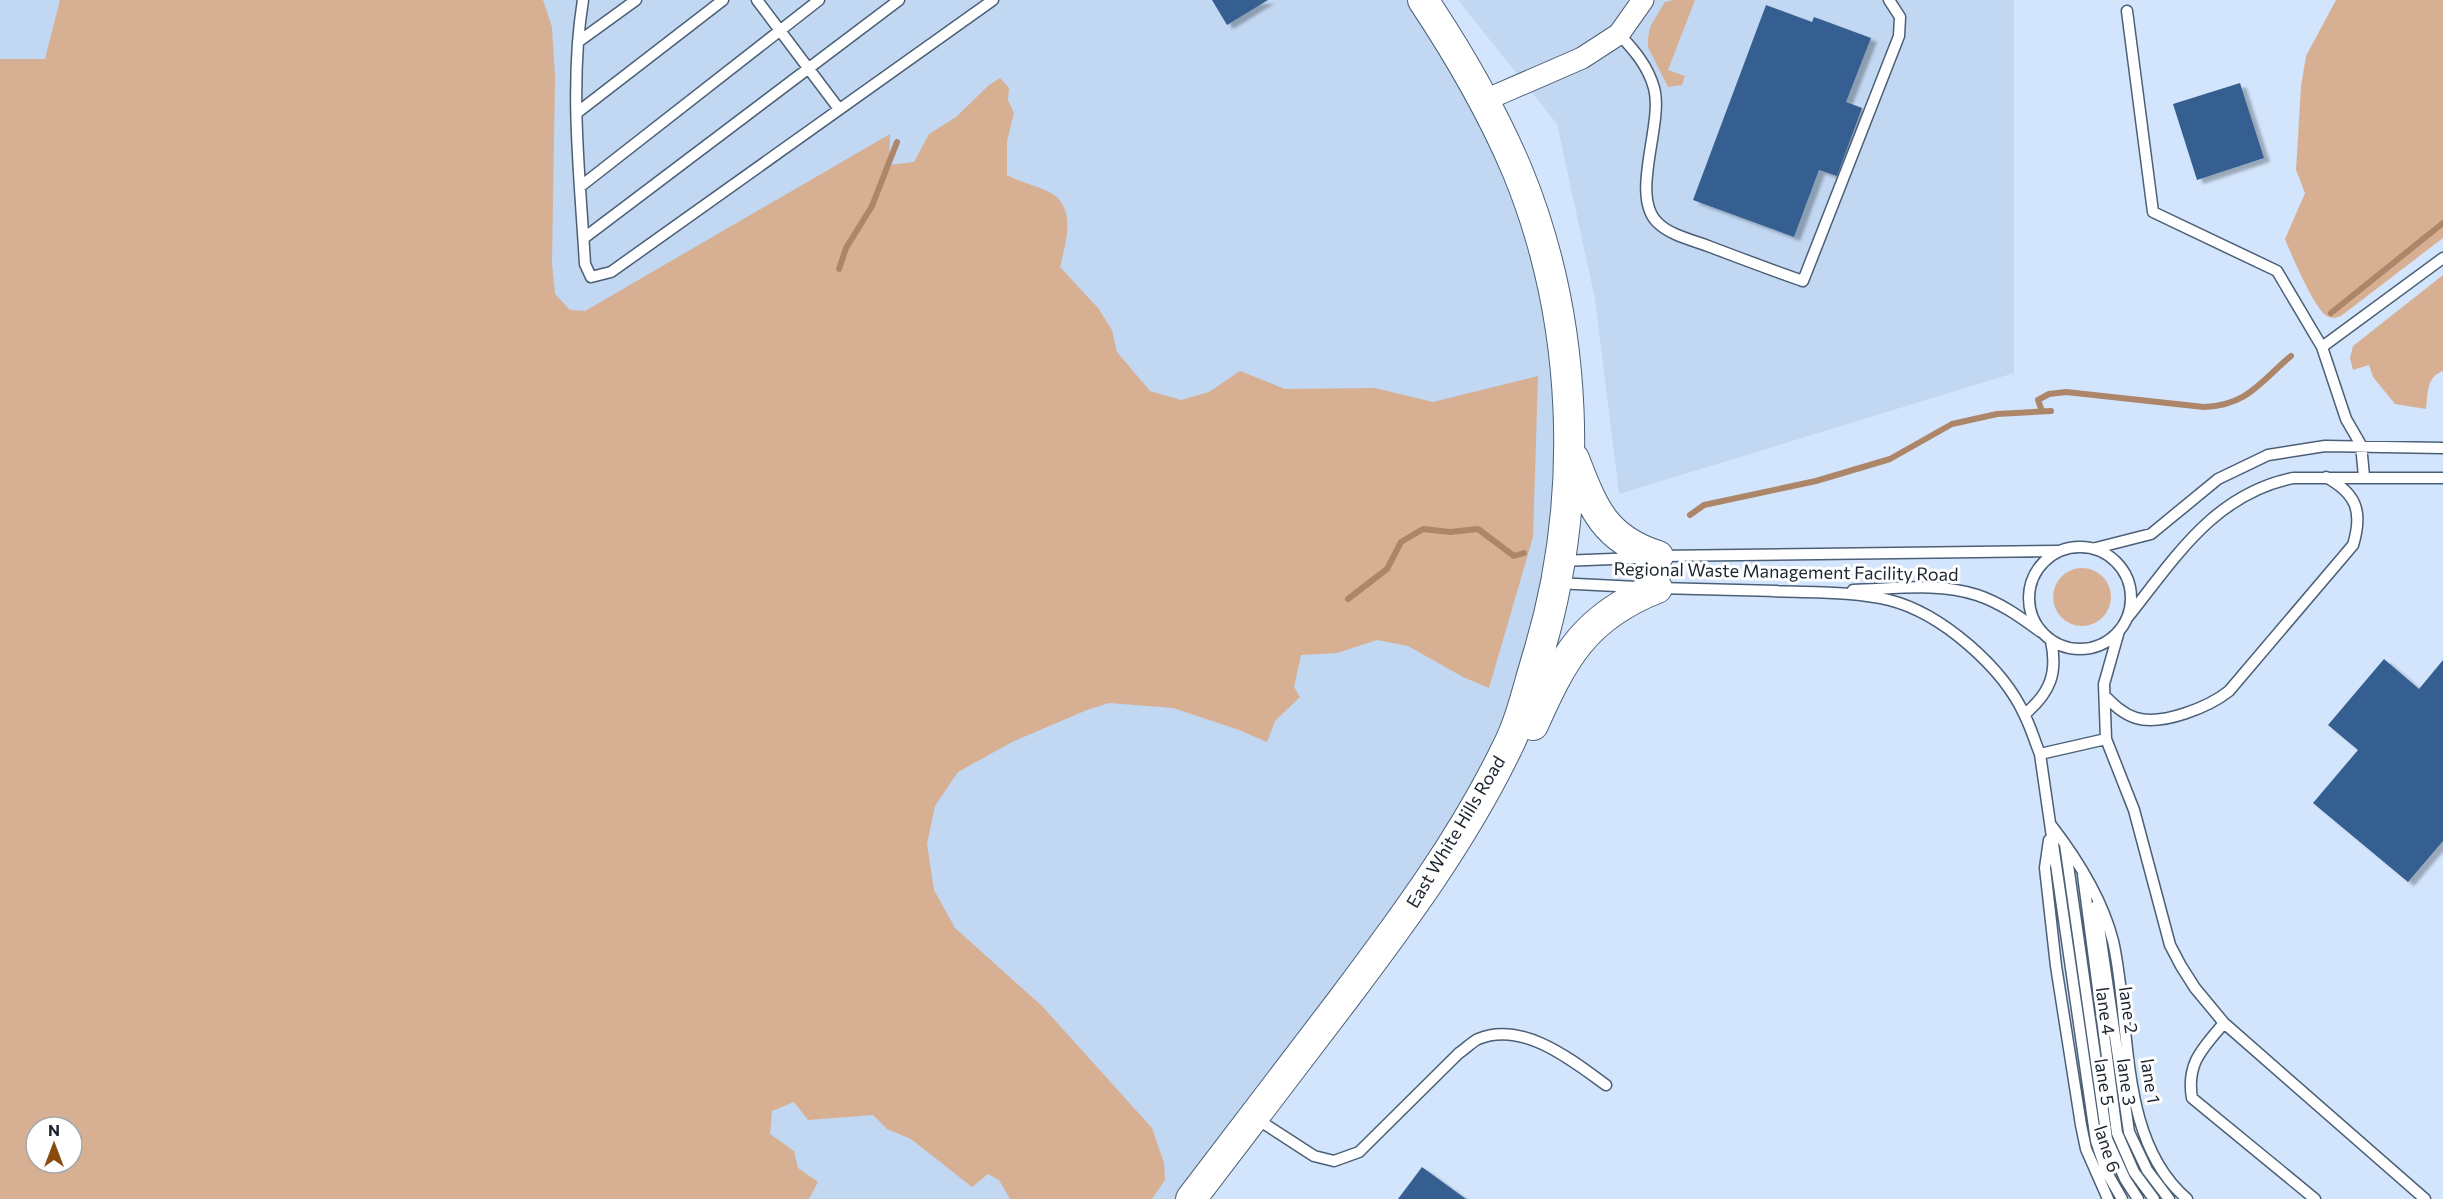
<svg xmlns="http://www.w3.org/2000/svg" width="2443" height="1199" font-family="Commissioner,sans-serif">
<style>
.built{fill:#c1d7f2;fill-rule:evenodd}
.green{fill:#d7b093;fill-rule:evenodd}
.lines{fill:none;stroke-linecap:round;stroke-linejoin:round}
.stream{stroke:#ad8568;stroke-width:6}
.building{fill:#365f90;filter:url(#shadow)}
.lane-casing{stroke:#4b5f77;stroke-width:13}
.street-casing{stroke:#4b5f77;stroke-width:23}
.secondary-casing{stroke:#4b5f77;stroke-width:32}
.lane{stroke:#fff;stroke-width:10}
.street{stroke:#fff;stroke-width:21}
.secondary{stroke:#fff;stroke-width:30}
.labels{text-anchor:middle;stroke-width:6;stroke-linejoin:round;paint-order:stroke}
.street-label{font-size:18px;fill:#1c242f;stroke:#fff}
</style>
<defs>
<filter id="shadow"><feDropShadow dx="6" dy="4" stdDeviation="1.5" flood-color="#0004"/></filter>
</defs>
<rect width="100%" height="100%" fill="#d3e5fc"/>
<path class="built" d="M 0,0 L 1423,0 L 1531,208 L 1570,466 L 1510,744 L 1191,1199 L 0,1199 ZM 36,1127 L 72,1127 L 72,1163 L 36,1163 Z
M 1458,0 L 2014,0 L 2014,373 L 1619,494 L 1595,299 L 1557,124 Z"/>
<path class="green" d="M 60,0 L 543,0 L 552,27 L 555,77 L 552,264 L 555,294 L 570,310 L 585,311 L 890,134 L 889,165 L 914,162 L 929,134 L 956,117 L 989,85 L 1000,78 L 1009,88 L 1008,100 L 1014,113 L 1007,141 L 1007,175 C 1020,182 1034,185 1047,191 C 1078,205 1066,242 1060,267 L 1098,308 L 1112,330 L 1117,352 L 1150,391 L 1181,400 L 1209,392 L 1240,371 L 1285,389 L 1375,388 L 1433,402 L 1538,376 L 1533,537 L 1489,688 L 1463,677 L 1408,646 L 1377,640 L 1337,653 L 1301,655 L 1294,687 L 1300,697 L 1275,721 L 1267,742 L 1239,730 L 1173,708 L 1109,703 L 1087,710 L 1012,742 L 958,772 L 935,806 L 927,844 L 934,890 L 955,928 L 1042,1006 L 1152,1128 L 1164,1163 L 1165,1180 L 1152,1199 L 1010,1199 L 999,1180 L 988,1174 L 972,1187 L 911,1139 L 887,1129 L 873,1115 L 808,1120 L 794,1102 L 772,1111 L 770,1134 L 794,1151 L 798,1168 L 818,1182 L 809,1199 L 0,1199 L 0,59 L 45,59 ZM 36,1127 L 72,1127 L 72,1163 L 36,1163 Z
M 1674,0 L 1695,0 L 1668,70 L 1685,76 L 1682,85 L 1668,87 L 1648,47 L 1648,38 L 1650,27 L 1665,2 Z
M 2336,0 L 2443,0 L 2443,238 L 2341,316 C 2336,318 2332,319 2327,316 C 2315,310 2291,254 2285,239 L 2305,193 L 2296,170 L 2301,86 L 2306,56 Z
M 2443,275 L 2443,371 C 2426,377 2428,394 2426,409 L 2395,404 L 2373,377 L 2369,365 L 2353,370 L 2350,358 L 2353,346 Z
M2053 597a29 29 0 1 1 58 0a29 29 0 1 1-58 0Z"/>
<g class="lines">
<path class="stream" d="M 839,269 L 846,248 L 872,206 L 897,142
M 2331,313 L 2443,223
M 2042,411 L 2038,400 L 2049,394 L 2066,392 L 2204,407 C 2248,405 2260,382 2291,356
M 1690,515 L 1704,505 L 1816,481 L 1890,459 L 1952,424 L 1997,414 L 2051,411
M 1348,599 L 1387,569 L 1401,542 L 1423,529 L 1450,532 L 1478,529 L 1514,556 L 1524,553"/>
</g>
<path class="building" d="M 1212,0 L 1268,0 L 1227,25 Z
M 1766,5 L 1812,22 L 1814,17 L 1871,38 L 1846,102 L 1862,108 L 1837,176 L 1819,170 L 1794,237 L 1693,200 Z
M 2240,83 L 2264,158 L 2197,180 L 2173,104 Z
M 2384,659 L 2419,689 L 2443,660 L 2443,841 L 2408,882 L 2313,803 L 2358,750 L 2328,725 Z
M 1422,1167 L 1466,1199 L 1398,1199 Z"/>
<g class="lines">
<defs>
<path id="lane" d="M 583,0 C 569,86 580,177 585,264 L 591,277 L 611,272 L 993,0
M 757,0 L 839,109
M 2127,11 L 2153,212 L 2277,271 L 2322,347 L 2346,419 L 2361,445 L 2364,476
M 1619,34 C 1634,50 1648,66 1654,88 C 1664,124 1629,196 1658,223 C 1670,235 1692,240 1708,246 C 1740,258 1771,270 1803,281 L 1899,36 L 1900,17 L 1889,0
M 578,42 L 636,0
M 578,112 L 723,0
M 581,186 L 819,0
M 584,238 L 899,0
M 2322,347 L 2443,258
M2029 598a51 51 0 1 1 102 0a51 51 0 1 1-102 0Z
M 2096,548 L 2151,534 L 2218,479 L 2268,455 L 2325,446 L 2443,448
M 1659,556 L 2058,551
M 1561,561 L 1638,558
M 1556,583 L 1637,587
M 1658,588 L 1777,591
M 1853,590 C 1893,589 1939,582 1977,595 C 2001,603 2020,617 2041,632
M 1771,591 C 1809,593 1852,591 1889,600 C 1941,613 2003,667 2025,716 C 2031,728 2035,742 2040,754 L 2096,1141 L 2106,1171 L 2122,1199
M 2128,617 C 2175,558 2214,494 2293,478 L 2443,478
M 2119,631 L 2104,684 L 2106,739 L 2134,810 L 2170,945 L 2181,966 L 2195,988 L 2224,1023 L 2425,1199
M 2105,696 C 2114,705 2123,714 2136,718 C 2162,726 2209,707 2229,691 L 2353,545 C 2363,512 2357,494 2326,477
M 2025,714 C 2050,693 2058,673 2051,641
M 2040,754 L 2106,739
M 2051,825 C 2078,860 2102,898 2113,941 C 2132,1024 2117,1139 2187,1199
M 2049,840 L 2045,868 L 2056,966 L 2081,1125 L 2086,1149 L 2108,1199
M 2065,844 L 2107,1139 L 2125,1179 L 2138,1199
M 2083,875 L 2117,1133 L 2134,1172 L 2154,1199
M 2096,906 L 2129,1132 L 2147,1170 L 2169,1199
M 2224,1023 C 2203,1048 2186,1063 2192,1098 L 2315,1199
M 1257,1119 L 1314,1156 L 1334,1161 L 1359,1152 L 1459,1053 C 1465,1049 1472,1042 1478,1039 C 1523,1020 1573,1061 1606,1085"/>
<path id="street" d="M 1483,101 L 1582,58 L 1619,34 L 1643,0"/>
<path id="secondary" d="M 1574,459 C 1593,508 1604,539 1658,556
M 1533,725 C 1563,658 1584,617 1657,588
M 1191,1199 C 1242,1133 1292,1067 1342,1001 C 1403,920 1463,839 1507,748 C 1522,719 1529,683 1539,652 C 1585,498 1579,320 1517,170 C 1492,111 1459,54 1423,0"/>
</defs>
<use href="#lane" class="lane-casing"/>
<use href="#street" class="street-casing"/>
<use href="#secondary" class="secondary-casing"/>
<use href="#lane" class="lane"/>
<use href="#street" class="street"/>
<use href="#secondary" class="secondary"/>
</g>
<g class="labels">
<g class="street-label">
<text transform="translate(1786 572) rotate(1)" y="6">Regional Waste Management Facility Road</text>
<text transform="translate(1456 832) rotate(-59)" y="6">East White Hills Road</text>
<text transform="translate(2128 1010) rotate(82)" y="6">lane 2</text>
<text transform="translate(2105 1011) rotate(82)" y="6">lane 4</text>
<text transform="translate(2150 1081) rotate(81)" y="6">lane 1</text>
<text transform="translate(2104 1082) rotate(81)" y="6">lane 5</text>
<text transform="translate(2126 1082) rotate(82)" y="6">lane 3</text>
<text transform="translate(2107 1149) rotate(72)" y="6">lane 6</text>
</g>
</g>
<g transform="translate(54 1145)"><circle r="28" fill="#ffffff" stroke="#a4a7ac" stroke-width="1.5"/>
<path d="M0-4.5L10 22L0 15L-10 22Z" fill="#894b0d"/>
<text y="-9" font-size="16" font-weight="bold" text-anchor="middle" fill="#1c242f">N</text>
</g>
</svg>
